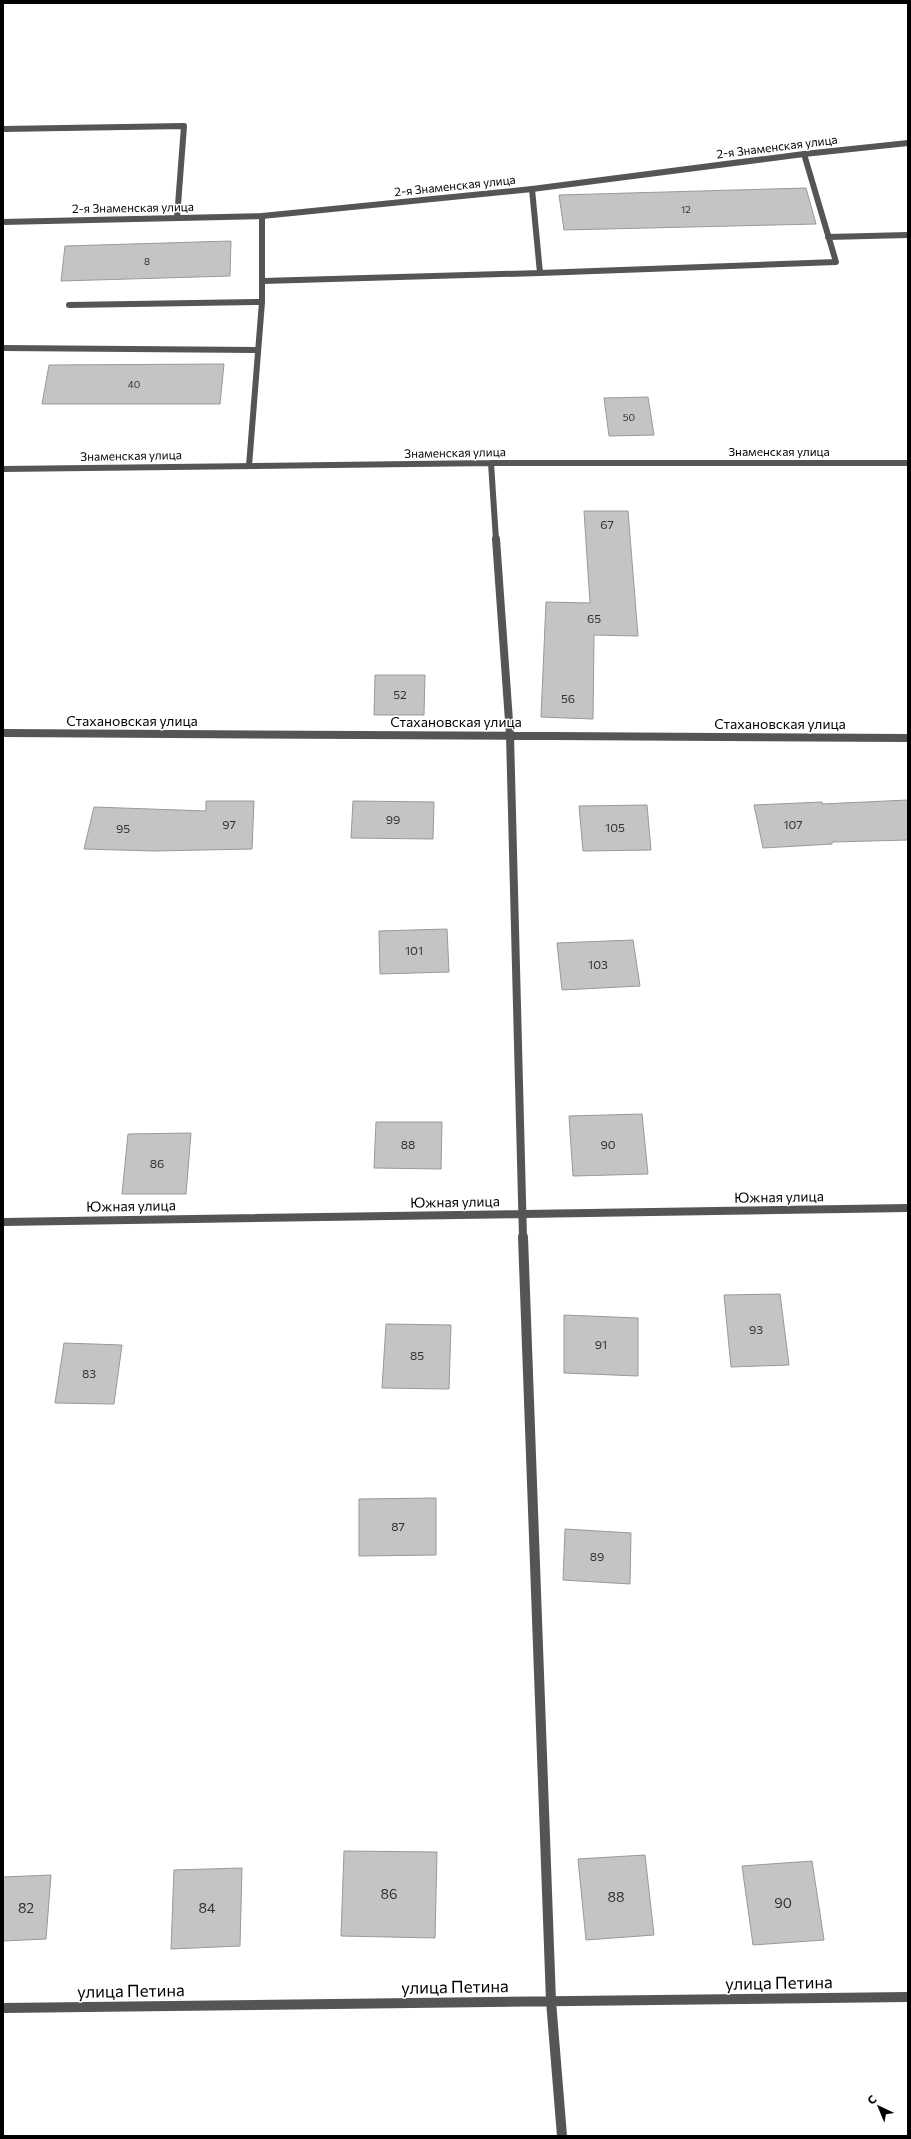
<svg xmlns="http://www.w3.org/2000/svg" width="911" height="2139" font-family="Commissioner,sans-serif">
  <style>
    .building { fill: #c4c4c4; stroke: #999 }
    .lines { fill: none; stroke-linecap: round; stroke-linejoin: round }
    .lane { stroke: #555; stroke-width: 6 }
    .street-far2 { stroke: #555; stroke-width: 6 }
    .street-far1 { stroke: #555; stroke-width: 8 }
    .street { stroke: #555; stroke-width: 10 }
    .labels { text-anchor: middle; stroke-width: 3; stroke-linejoin: round; paint-order: stroke }
    .far-number-label { font-size: 10px; fill: #313131 }
    .far-street-label { font-size: 12px; fill: #000; stroke: #fff }
    .number-label { font-size: 12px; fill: #313131 }
    .street-label { font-size: 14px; fill: #000; stroke: #fff }
    .near-number-label { font-size: 14px; fill: #313131 }
    .near-street-label { font-size: 17px; fill: #000; stroke: #fff }
  </style>
  <rect width="100%" height="100%" fill="#fff"/>
  <path class="building" d="M806,188L816,224L564,230L559,195Z
    M231,241L230,276L61,281L65,246Z
    M224,364L220,404H42L49,365Z
    M648,397L654,435L609,436L604,398Z
    M584,511H628L638,636L594,635L593,719L541,717L546,602L590,603Z
    M375,675H425L424,715H374Z
    M908,800V840L832,842V844L763,848L754,805L822,802V804Z
    M206,801H254L252,849L154,851L84,849L94,807L206,811Z
    M353,801L434,802L433,839L351,838Z
    M647,805L651,850L583,851L579,806Z
    M447,929L449,972L380,974L379,931Z
    M633,940L640,986L562,990L557,943Z
    M642,1114L648,1174L573,1176L569,1116Z
    M376,1122H442L441,1169L374,1168Z
    M191,1133L186,1194H122L128,1134Z
    M780,1294L789,1365L731,1367L724,1295Z
    M564,1315L638,1318V1376L564,1373Z
    M386,1324L451,1325L449,1389L382,1388Z
    M64,1343L122,1345L114,1404L55,1403Z
    M436,1498V1555L359,1556V1499Z
    M565,1529L631,1533L630,1584L563,1580Z
    M344,1851L437,1852L435,1938L341,1936Z
    M645,1855L654,1935L586,1940L578,1859Z
    M812,1861L824,1940L753,1945L742,1866Z
    M242,1868L240,1946L171,1949L174,1870Z
    M51,1875L46,1939L3,1941V1877Z"/>
  <g class="lines">
    <path class="lane" d="M3,129L184,126L177,218
      M828,237L908,235
      M540,273L836,262L804,154
      M263,281L540,273L532,189
      M69,305L262,302V216
      M3,348L258,350
      M249,466L262,302"/>
    <path class="street-far2" d="M3,222L262,216L532,189L804,154L908,143
      M491,463L496,540
      M3,469L491,463H908"/>
    <path class="street-far1" d="M496,539L510,735L523,1238
      M3,733L908,738
      M3,1222L908,1208"/>
    <path class="street" d="M523,1237L551,2001L562,2136
      M3,2008L908,1997"/>
  </g>
  <g class="labels">
    <g class="far-number-label">
      <text x="686" y="213">12</text>
      <text x="147" y="265">8</text>
      <text x="134" y="388">40</text>
      <text x="629" y="421">50</text>
    </g>
    <g class="far-street-label">
      <text transform="translate(777 147) rotate(-7)" y="4">2-я Знаменская улица</text>
      <text transform="translate(455 186) rotate(-6)" y="4">2-я Знаменская улица</text>
      <text transform="translate(133 208) rotate(-1)" y="4">2-я Знаменская улица</text>
      <text x="779" y="456">Знаменская улица</text>
      <text transform="translate(455 453) rotate(-1)" y="4">Знаменская улица</text>
      <text transform="translate(131 456) rotate(-1)" y="4">Знаменская улица</text>
    </g>
    <g class="number-label">
      <text x="607" y="529">67</text>
      <text x="594" y="623">65</text>
      <text x="400" y="699">52</text>
      <text x="568" y="703">56</text>
      <text x="393" y="824">99</text>
      <text x="229" y="829">97</text>
      <text x="793" y="829">107</text>
      <text x="615" y="832">105</text>
      <text x="123" y="833">95</text>
      <text x="414" y="955">101</text>
      <text x="598" y="969">103</text>
      <text x="408" y="1149">88</text>
      <text x="608" y="1149">90</text>
      <text x="157" y="1168">86</text>
      <text x="756" y="1334">93</text>
      <text x="601" y="1349">91</text>
      <text x="417" y="1360">85</text>
      <text x="89" y="1378">83</text>
      <text x="398" y="1531">87</text>
      <text x="597" y="1561">89</text>
    </g>
    <g class="street-label">
      <text x="132" y="726">Стахановская улица</text>
      <text x="456" y="727">Стахановская улица</text>
      <text x="780" y="729">Стахановская улица</text>
      <text transform="translate(779 1197) rotate(-1)" y="5">Южная улица</text>
      <text transform="translate(455 1202) rotate(-1)" y="5">Южная улица</text>
      <text transform="translate(131 1206) rotate(-1)" y="5">Южная улица</text>
    </g>
    <g class="near-number-label">
      <text x="389" y="1899">86</text>
      <text x="616" y="1902">88</text>
      <text x="783" y="1908">90</text>
      <text x="26" y="1913">82</text>
      <text x="207" y="1913">84</text>
    </g>
    <g class="near-street-label">
      <text transform="translate(779 1983) rotate(-1)" y="6">улица Петина</text>
      <text transform="translate(455 1987) rotate(-1)" y="6">улица Петина</text>
      <text transform="translate(131 1991) rotate(-1)" y="6">улица Петина</text>
    </g>
  </g>
  <rect width="911" height="2139" fill="none" stroke="#000000" stroke-width="8"/>
  <g transform="translate(879 2107) rotate(316)" stroke="#ffffff" stroke-width="3" paint-order="stroke">
  <path d="M0-3L7 15L0 10L-7 15Z" fill="#000000"/>
  <text y="-6" font-size="11" font-weight="bold" text-anchor="middle" fill="#000000">С</text>
  </g>
</svg>
